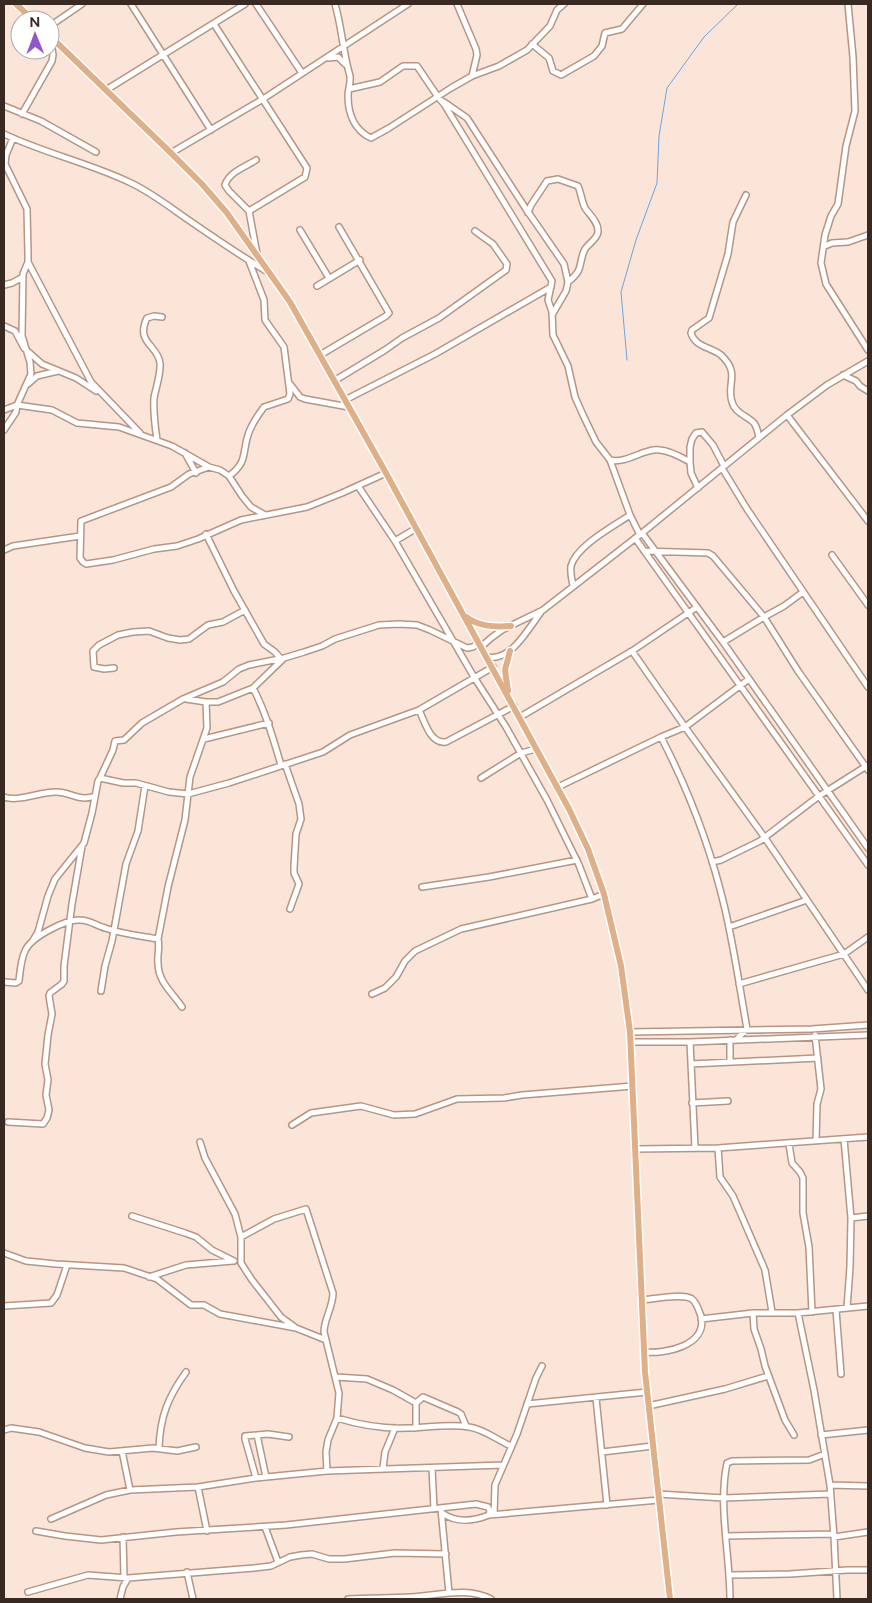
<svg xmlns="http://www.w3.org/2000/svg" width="872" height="1603" font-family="Figtree,sans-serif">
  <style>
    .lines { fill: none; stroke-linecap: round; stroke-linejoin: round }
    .stream { stroke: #69a6e2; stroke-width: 1 }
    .minor-casing { stroke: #b79583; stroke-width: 8 }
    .major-casing { stroke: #fff; stroke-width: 9 }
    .minor { stroke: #fff; stroke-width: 5 }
    .major { stroke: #dfb087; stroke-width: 6 }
  </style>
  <rect width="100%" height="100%" fill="#fbe5d9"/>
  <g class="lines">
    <path class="stream" d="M627,360L621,292L636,240L657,183L659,136L667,88L704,37L738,4"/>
    <g class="minor-casing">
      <path id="minor" d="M131,4L211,130
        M256,4L302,73
        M335,4C342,28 343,53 350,76C351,83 348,89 348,96C348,113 354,130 371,138L389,128L451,88L472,76L499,66L527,50L550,26L557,10L564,4
        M457,4L476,49L477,55L472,76
        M848,4L853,57L855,111L846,146L838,204L831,216L825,235L821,263L826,284L868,350
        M214,24L307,168L305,177L249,211
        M50,26L82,4
        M532,44L549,58L553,71L561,75L594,56L602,46L605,33L622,29L643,4
        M329,58L338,57L345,64
        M349,89L380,82L403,66H417L438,97L444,104L552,281L548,300L552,312L553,335L568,366L575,397L583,415L596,442L610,460L630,515C614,526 576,546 571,566C570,573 572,580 573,586
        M106,90L245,4
        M444,102L467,118L526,209L564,264L568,282L566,291L552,315
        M4,106L41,121L96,152
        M22,114L52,61L53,55L50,36
        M4,134C44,153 89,163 129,182C151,192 171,208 190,221C216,239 241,256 268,272
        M13,138L6,155L5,164L27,209L28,254V262L23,274L22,336L30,362L31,374L17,405L52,410L77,423L119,427L172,446L209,467L220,470L229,476L242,496L251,507L265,515
        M171,153L263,99L408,4
        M256,160C245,167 229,172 225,185L229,191L249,211L257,254
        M746,195L733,222L728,254L709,318L692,330L691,333C695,347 711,347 721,355C741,374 726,383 732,402C735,413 747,416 754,423C757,427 758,433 759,437
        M528,213L531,205L547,181L558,179L578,186C581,193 582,202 585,208C590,215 599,223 598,232C597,240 587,244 584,251C578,266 584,269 568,282
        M300,230L329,278
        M825,246L832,243L848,242L868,235
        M28,262L91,382L140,433
        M4,285L12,283L23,277
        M317,286L360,260
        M4,326L15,331L24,348L42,364L76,378L96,391
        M320,355L386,316L389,313L339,227
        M843,375L856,381L860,386L868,391
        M334,381L385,350L402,338L439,318L506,270L507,264L493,244L475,231
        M28,384L37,376L58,371
        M290,384L300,397L305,399L349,407
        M345,400L435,354L551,287
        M4,410L17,405
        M787,415L868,521
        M4,430L16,412L17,405
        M157,440C155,426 153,412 154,398C156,387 161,374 160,363C158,345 135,343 147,318L154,316L162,317
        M185,453L196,473
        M610,460C628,464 643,448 660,450C671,451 681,457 690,462L691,473L698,488
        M690,462V447L692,439L696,433L702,432L713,445L724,466
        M209,467L189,474L171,487L81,521L80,558L83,562L86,564L113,560L154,549L177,546L198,539L241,520L307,507L342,493L386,473
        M722,468L747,509L868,687
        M229,476C248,462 242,453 248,435C251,425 258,415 264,407L288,399L290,394L284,347L265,320L264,300L249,261
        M358,486L395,541L474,677L506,727L547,800L579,865L592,899
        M630,515L640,535
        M642,533L723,642L868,848
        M206,534L234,591L264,644L275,652L281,659
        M635,538L868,865
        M395,541L415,529
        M4,550L13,546L80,536
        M644,551L708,553L713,556L764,617L784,606L803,592
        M832,555L868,605
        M723,642L764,617L798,671L868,770
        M481,647L491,638L502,630L543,610L642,533L787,415L827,385L868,361
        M632,651L685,727L765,838L868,990
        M487,657C511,662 528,629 541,612
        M114,668L104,669L94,667L93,651L99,645L118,635L133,632L149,631L168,638L180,640L189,639L208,625L223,622L245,610
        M253,688C266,713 273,738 281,765
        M186,699L206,702H218L253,688L283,659
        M419,710C425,722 430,744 446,742L514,706
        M520,717L632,651L697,607
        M661,737C689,791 711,849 725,909C734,948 740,989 747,1029L736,1040
        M204,739L269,723
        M285,764L299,804L301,819L296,834L294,867V873L299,884L290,909
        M100,778L113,750L115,741L124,740L142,723L183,699L223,682L239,669L249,665L284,658L304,652L322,646L335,639L379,625L399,624L417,625L430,630L467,648L473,647L479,642
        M481,778L521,753L536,749
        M558,787L661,737L685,727L749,679
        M4,797C19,802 39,792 56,792C71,792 79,802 95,796
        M712,862L721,860L760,841L819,796L868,765
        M422,887L489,877L577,860
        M729,927L807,900
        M32,942L38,932L48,896L55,879L84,843L92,813L98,781L100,778L123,783H136L169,792L188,794L229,783L323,752L350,735L419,710L493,667
        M4,982L16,983L19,981C20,971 21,959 25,951C31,937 66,919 80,920C90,920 97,926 105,928C122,934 141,936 158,939
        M739,984L844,954L868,937
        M101,991L105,966L112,941L126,864L138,831L145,786
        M372,994L385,988L396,977L405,961L415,951L461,929L592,899L604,894
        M182,1007C172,992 158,982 158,963C157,955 160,948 158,939L168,887L185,820L190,777L207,728L206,702
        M630,1032L812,1029L868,1025
        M815,1035L821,1089L817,1104L816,1141
        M730,1040V1061
        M631,1042H690L868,1035
        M690,1042L695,1148
        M691,1064L818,1058
        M692,1103L728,1101
        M8,1122L43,1124L47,1118L49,1110L46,1095L48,1080L45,1064L48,1035L52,1014L49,996L50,993L62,984L64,981V966L72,904L82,846
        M292,1125L311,1113L361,1106L394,1115L415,1114L457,1099L504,1098L522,1095L633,1086
        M844,1139L851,1218L850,1267L847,1308
        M200,1142L205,1158L235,1214L241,1237V1263L252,1280L281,1317L296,1328L326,1340
        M789,1144L792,1163L800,1172L803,1178V1213L809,1247L812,1312
        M718,1148L720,1177L733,1196L765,1270L772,1312
        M636,1149L718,1148L868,1137
        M132,1216L185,1233L196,1237L212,1250L234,1261
        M851,1218L868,1216
        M241,1237L274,1219L306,1209L333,1293C333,1307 324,1319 324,1332L339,1393L337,1418L328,1440L326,1452L327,1471
        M4,1253L26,1261L56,1264L124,1268L157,1279L191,1305H204L220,1314L296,1328
        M149,1277L186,1265L233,1261
        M642,1300C654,1299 682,1293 692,1299C697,1303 699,1311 701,1316C708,1346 665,1354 644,1352
        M4,1306L51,1303L57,1295L67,1265
        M836,1310L841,1374
        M753,1313L754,1329L761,1349L765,1366L785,1420L794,1435
        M798,1313L814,1390L830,1485L834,1537L837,1599
        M701,1319L753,1313H798L868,1306
        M336,1377L367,1379L393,1390L416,1403
        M596,1398L607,1505
        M527,1404L647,1392
        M648,1406L725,1389L768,1376
        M337,1418C360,1425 383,1429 407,1428C427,1428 449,1423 469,1427C484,1429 497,1440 511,1446
        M416,1428V1403L423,1397L458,1412L461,1414L466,1426
        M4,1430L11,1428L39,1432L85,1448L109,1452L153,1448L177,1451L196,1447
        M257,1435L266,1477
        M821,1435L868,1430
        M159,1448C160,1417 168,1397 186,1372
        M122,1451L130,1490
        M602,1452L653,1446
        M383,1468L385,1452L395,1428
        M432,1468L434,1509
        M256,1478L245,1439V1436L268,1434L289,1437
        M830,1485L868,1486
        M198,1487L207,1531
        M658,1494L724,1498L830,1494
        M441,1509L449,1593
        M442,1513C456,1523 474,1521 489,1515
        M494,1514L495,1485L517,1434L536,1378L542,1366
        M51,1519L106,1495L130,1490L198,1487L256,1478L327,1471L503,1465
        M265,1527L278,1562
        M36,1531L65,1536L101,1540L176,1532L286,1525L476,1504L488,1507L490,1511L489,1515L659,1500
        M727,1536L834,1534
        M123,1537L124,1577
        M834,1537L868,1532
        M187,1572L193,1599
        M730,1575L790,1574L847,1570H868
        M28,1592L88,1575L128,1578L254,1568L271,1566L290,1557L301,1555L312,1554L329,1559H344L395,1553L446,1554
        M120,1599L123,1587L128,1578
        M348,1599C369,1598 390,1598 411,1597C437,1596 467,1586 491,1599
        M730,1599C730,1556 718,1505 727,1463L732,1461L809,1460L825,1454"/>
    </g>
    <g class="major-casing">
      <path id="major" d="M16,4L33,20
        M50,36L171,153L202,184L227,213L290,302L386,473L569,809L588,849L604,894L621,966L630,1032L645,1372L670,1599
        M466,617C480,627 495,627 511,626
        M508,691L505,670L510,651"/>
    </g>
    <use href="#minor" class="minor"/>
    <use href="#major" class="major"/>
  </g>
  <rect width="872" height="1603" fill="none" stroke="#382a23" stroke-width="10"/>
  <g transform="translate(35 35) rotate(359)"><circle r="24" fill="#ffffff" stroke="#afaaa7"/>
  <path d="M0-4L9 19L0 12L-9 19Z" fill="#8f56cd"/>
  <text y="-8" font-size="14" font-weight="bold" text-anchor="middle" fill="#382a23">N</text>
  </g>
</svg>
